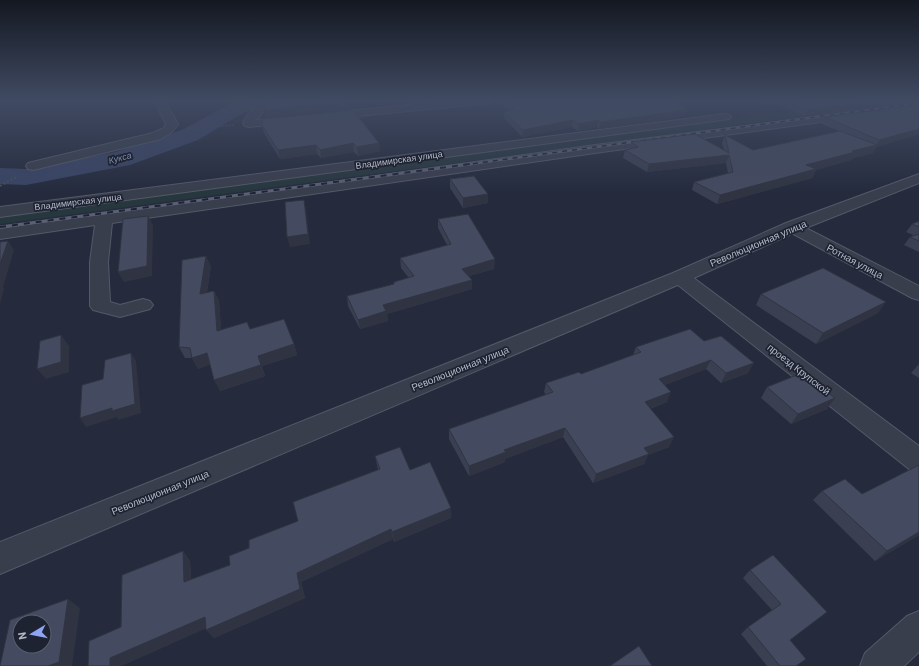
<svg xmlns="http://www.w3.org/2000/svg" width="919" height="666" font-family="Barlow,sans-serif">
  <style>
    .green { fill: #27373e }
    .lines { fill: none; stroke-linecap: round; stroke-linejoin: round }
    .river { fill: #394464; fill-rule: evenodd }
    .minor-casing { stroke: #545968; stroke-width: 2 }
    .tertiary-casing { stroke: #545968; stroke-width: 2 }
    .path-far1 { stroke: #425358; stroke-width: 1.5; stroke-dasharray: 1.5 1.5; stroke-linecap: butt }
    .path { stroke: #425358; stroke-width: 2; stroke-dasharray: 2 2; stroke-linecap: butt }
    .minor { fill: #393e4d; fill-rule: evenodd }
    .tertiary { fill: #393e4d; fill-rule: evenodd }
    .rail-far1-casing { stroke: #5b6174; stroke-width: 2.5 }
    .rail-casing { stroke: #5b6174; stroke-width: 3 }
    .rail-far1 { stroke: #1e2332; stroke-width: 1.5; stroke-dasharray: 5; stroke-linecap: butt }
    .rail { stroke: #1e2332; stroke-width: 2; stroke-dasharray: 6; stroke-linecap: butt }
    .wall { fill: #3a4052 }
    .shaded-wall { fill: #303442 }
    .building { fill: #444a5f; stroke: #303442; fill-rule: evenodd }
    .labels { text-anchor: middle; stroke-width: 3.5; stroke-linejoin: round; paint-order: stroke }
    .far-water-label { font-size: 9px; font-style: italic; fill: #7d8aaf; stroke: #1e2332 }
    .far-street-label { font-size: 9px; fill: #b5b9c8; stroke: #1e2332 }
    .street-label { font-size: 10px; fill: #b5b9c8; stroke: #1e2332 }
  </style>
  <rect width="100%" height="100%" fill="#252b3d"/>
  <path class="green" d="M887,100L919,101L0,224V214L623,132Z"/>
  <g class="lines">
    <path class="river" d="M237,100H263L260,104L231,120L198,140L130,165L26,185L0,184V168L26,169L116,152L182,130Z"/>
    <g class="minor-casing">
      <path id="minor" d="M154,100H164L178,124L172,132L161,139L33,170L28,169L26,166L28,163L153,133L164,128L166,124Z
        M269,100H283L264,111L256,120L290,117L294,118L296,120L294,122L249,127L245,126L243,124C247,111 257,105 269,100Z
        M459,100H495L490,103L327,119L321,116L327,113Z
        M853,112L857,113L858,115L857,117L595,153L112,223L108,262L110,302L120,305L143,299L150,301L153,305L150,309L120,317L93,310L90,306V262L95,225L0,239V229L595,145Z
        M725,114L729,115L731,117L729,119L0,217V207Z
        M792,222L798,224L919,286V300L912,298L786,230L784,227L786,224Z
        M680,271L687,273L919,446V473L909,469L673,281L671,277L673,273Z
        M919,611V652L904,666H860L865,653L907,616Z"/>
    </g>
    <g class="tertiary-casing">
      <path id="tertiary" d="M919,174V183L798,231L687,281L0,574V542L673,273L786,223Z"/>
    </g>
    <path class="path-far1" d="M187,129L234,125"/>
    <path class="path" d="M0,186L18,176"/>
    <use href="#minor" class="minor"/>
    <use href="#tertiary" class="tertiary"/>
    <g class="rail-far1-casing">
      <path id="rail-far1" d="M463,165L919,103"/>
    </g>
    <g class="rail-casing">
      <path id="rail" d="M0,227L470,164"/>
    </g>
    <use href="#rail-far1" class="rail-far1"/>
    <use href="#rail" class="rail"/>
  </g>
  <path class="wall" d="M497,100H673L686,115L658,120L657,121L599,129L597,127L578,131L572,127L522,137L504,118V112L509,111Z
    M751,100H919L805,116L776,104L765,105Z
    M919,105V134L876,147L873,153L853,158L851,160L816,170L812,178L717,204L692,190L694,182L728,173L726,163L647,172L623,158L625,150L630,149L631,142L724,150L722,143L725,135L753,150L839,131L822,124L825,117Z
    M262,125L379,143L380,151L358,156L354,152L321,158L317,154L280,159L264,133Z
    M450,179L488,194V203L463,208L450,188Z
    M438,219L494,269L469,276L472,280V289L387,314L388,321L360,329L348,306L347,296L394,284V282L409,278L401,268L400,258L447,245L438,228Z
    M919,221V252L904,245L910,237L913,235L906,232L912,224Z
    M211,266L207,292L214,291L219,301L221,330L247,322L250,329L294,344L297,355L262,366L265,376L220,391L210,364L198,369L192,358H185L179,347Z
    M761,294L878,313L816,344L756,305Z
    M704,341L748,373L721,383L706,369L665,385L667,402L650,409L669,447L648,455L644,464L593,483L563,437L505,459V462L469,476L449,439V429L546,395L544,392L546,383L581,374L633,355L636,347Z
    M919,364V378L911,373Z
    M767,387L835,398L827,409L791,424L761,398Z
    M375,456L410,470L451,518L394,542L393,539L301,582L305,598L214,638L206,628L121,666H88L183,551L190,561L191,579L230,565L249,548L298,521L378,470Z
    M919,465V535L875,561L813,500L822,491L862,494Z
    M773,555L790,641L796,666H767L741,634L748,627L772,610L743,578L750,570Z"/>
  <path class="shaded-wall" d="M400,100H412L400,102Z
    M767,100H778L776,104L765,105Z
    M888,100H919V102L805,116L808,110Z
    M347,102L348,109L266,118L264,110Z
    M688,109L686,115L658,120L657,121L599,129L600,122Z
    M573,120L572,127L522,137L523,130Z
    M598,120L597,127L578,131L579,124Z
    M919,129V134L876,147L873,153L853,158L851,160L816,170L812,178L717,204L720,195L806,165L852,151L877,145L879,140Z
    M353,143L354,152L321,158L320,150Z
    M379,143L380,151L358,156L357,147Z
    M316,145L317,154L280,159L278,150Z
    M729,155L726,163L647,172L649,164Z
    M488,194V203L463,208V198Z
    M304,200L306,209L310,244L290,247L287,237Z
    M148,216L153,225L152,276L124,282L118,272Z
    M8,241L14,250L3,287L4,288L0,304V264Z
    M206,256L211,266L205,304L200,294Z
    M495,259L494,269L462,278V269Z
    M472,280V289L387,314L388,321L360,329L358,320L383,305Z
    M214,291L219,301L222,341L217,331Z
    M886,302L878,313L816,344L823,333Z
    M61,335L69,346V372L46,379L37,369Z
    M294,344L297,355L262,366L265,376L220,391L214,380L258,356Z
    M131,353L136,361L141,413L118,420L117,417L86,427L80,418Z
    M207,353L212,364L198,369L192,358Z
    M711,360L706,369L655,389L659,379Z
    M754,363L748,373L721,383L726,373Z
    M671,392L667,402L641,412L645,402Z
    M835,398L827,409L791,424L798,414Z
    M565,428L563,437L505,459V462L469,476V466L504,450Z
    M674,437L669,447L648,455L644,464L593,483L596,474L644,448Z
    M451,508V518L394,542L392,532Z
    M391,529L393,539L301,582L305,598L214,638L206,630L297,573Z
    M919,532V535L875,561L887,551Z
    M183,551L190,561L192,591L184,582Z
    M68,599L80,608L72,666H48Z
    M205,617L213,625L121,666H110V658Z"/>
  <path class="building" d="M272,100H345L347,102L264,110L265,104Z
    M504,100H673L688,109L658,114H659L600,122L598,120L579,124L573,120L523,130L504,112L514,109Z
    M785,100H888L808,110Z
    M919,105V129L879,140L825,117Z
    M353,110L379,143L357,147L353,143L320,150L316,145L278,150L262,125V119Z
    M840,131L877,145L852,151L855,152L806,165L816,169L720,195L694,182L733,172L729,155L649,164L625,150L638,147L631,142L695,134L729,153L725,135L753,150Z
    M474,176L488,194L463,198L450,179Z
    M304,200L308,234L287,237L285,202Z
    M468,214L495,259L462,269L472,280L383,305L386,311L358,320L347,296L394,284V282L414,276L400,258L451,244L438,219Z
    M148,216L147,266L118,272L123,219Z
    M919,221V227L912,224Z
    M919,234V241L910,237Z
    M8,241L0,264V242Z
    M206,256L200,294L214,291L217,331L247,322L250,329L284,319L294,344L258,356L261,365L214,380L207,353L192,358L190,348L179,347L182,260Z
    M823,268L886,302L823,333L761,294Z
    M690,329L704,341L721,336L754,363L726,373L711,360L659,379L671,392L645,402L674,437L644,448L649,454L596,474L565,428L504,450L506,452L469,466L449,429L553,392L546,383L579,372L581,374L641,352L636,347Z
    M61,335V362L37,369L40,341Z
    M131,353L135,404L112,411V408L80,418L82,385L103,379L105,360Z
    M802,373L835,398L798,414L767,387Z
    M400,447L410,470L430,462L451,508L392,532L391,529L297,573L300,589L206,630L205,617L110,658V666H88L89,641L121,627L122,575L183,551L184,582L230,565L229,556L249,548V540L298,521L293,502L380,469L375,456Z
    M919,465V532L887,551L822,491L845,479L862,494Z
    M773,555L827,612L790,640L806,659L796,666H780L748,627L781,604L750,570Z
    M68,599L59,662L48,666H0L10,620ZM20,622H44V646H20Z
    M639,646L652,666H610Z"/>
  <linearGradient id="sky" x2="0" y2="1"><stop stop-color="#141822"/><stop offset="0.52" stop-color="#404a62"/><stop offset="1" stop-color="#404a62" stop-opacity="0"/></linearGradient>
  <rect width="919" height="193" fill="url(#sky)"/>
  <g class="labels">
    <g class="far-water-label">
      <text transform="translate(120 158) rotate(-15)" y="3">Кукса</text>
    </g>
    <g class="far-street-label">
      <text transform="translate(399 160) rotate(-8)" y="3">Владимирская улица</text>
      <text transform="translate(78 202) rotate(-7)" y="3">Владимирская улица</text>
    </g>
    <g class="street-label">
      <text transform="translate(758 243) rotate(-23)" y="4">Революционная улица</text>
      <text transform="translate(855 261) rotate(28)" y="4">Ротная улица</text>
      <text transform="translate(460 368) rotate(-22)" y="4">Революционная улица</text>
      <text transform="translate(799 369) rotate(38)" y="4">проезд Крупской</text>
      <text transform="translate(160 492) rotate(-22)" y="4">Революционная улица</text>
    </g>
  </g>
  <g transform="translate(32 634) rotate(260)"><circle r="19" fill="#1e2332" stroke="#5a5f6e"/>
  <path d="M0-3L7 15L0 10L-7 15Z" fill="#8ea4f4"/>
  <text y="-6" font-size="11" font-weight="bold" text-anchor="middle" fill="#b5b9c8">N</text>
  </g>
</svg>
